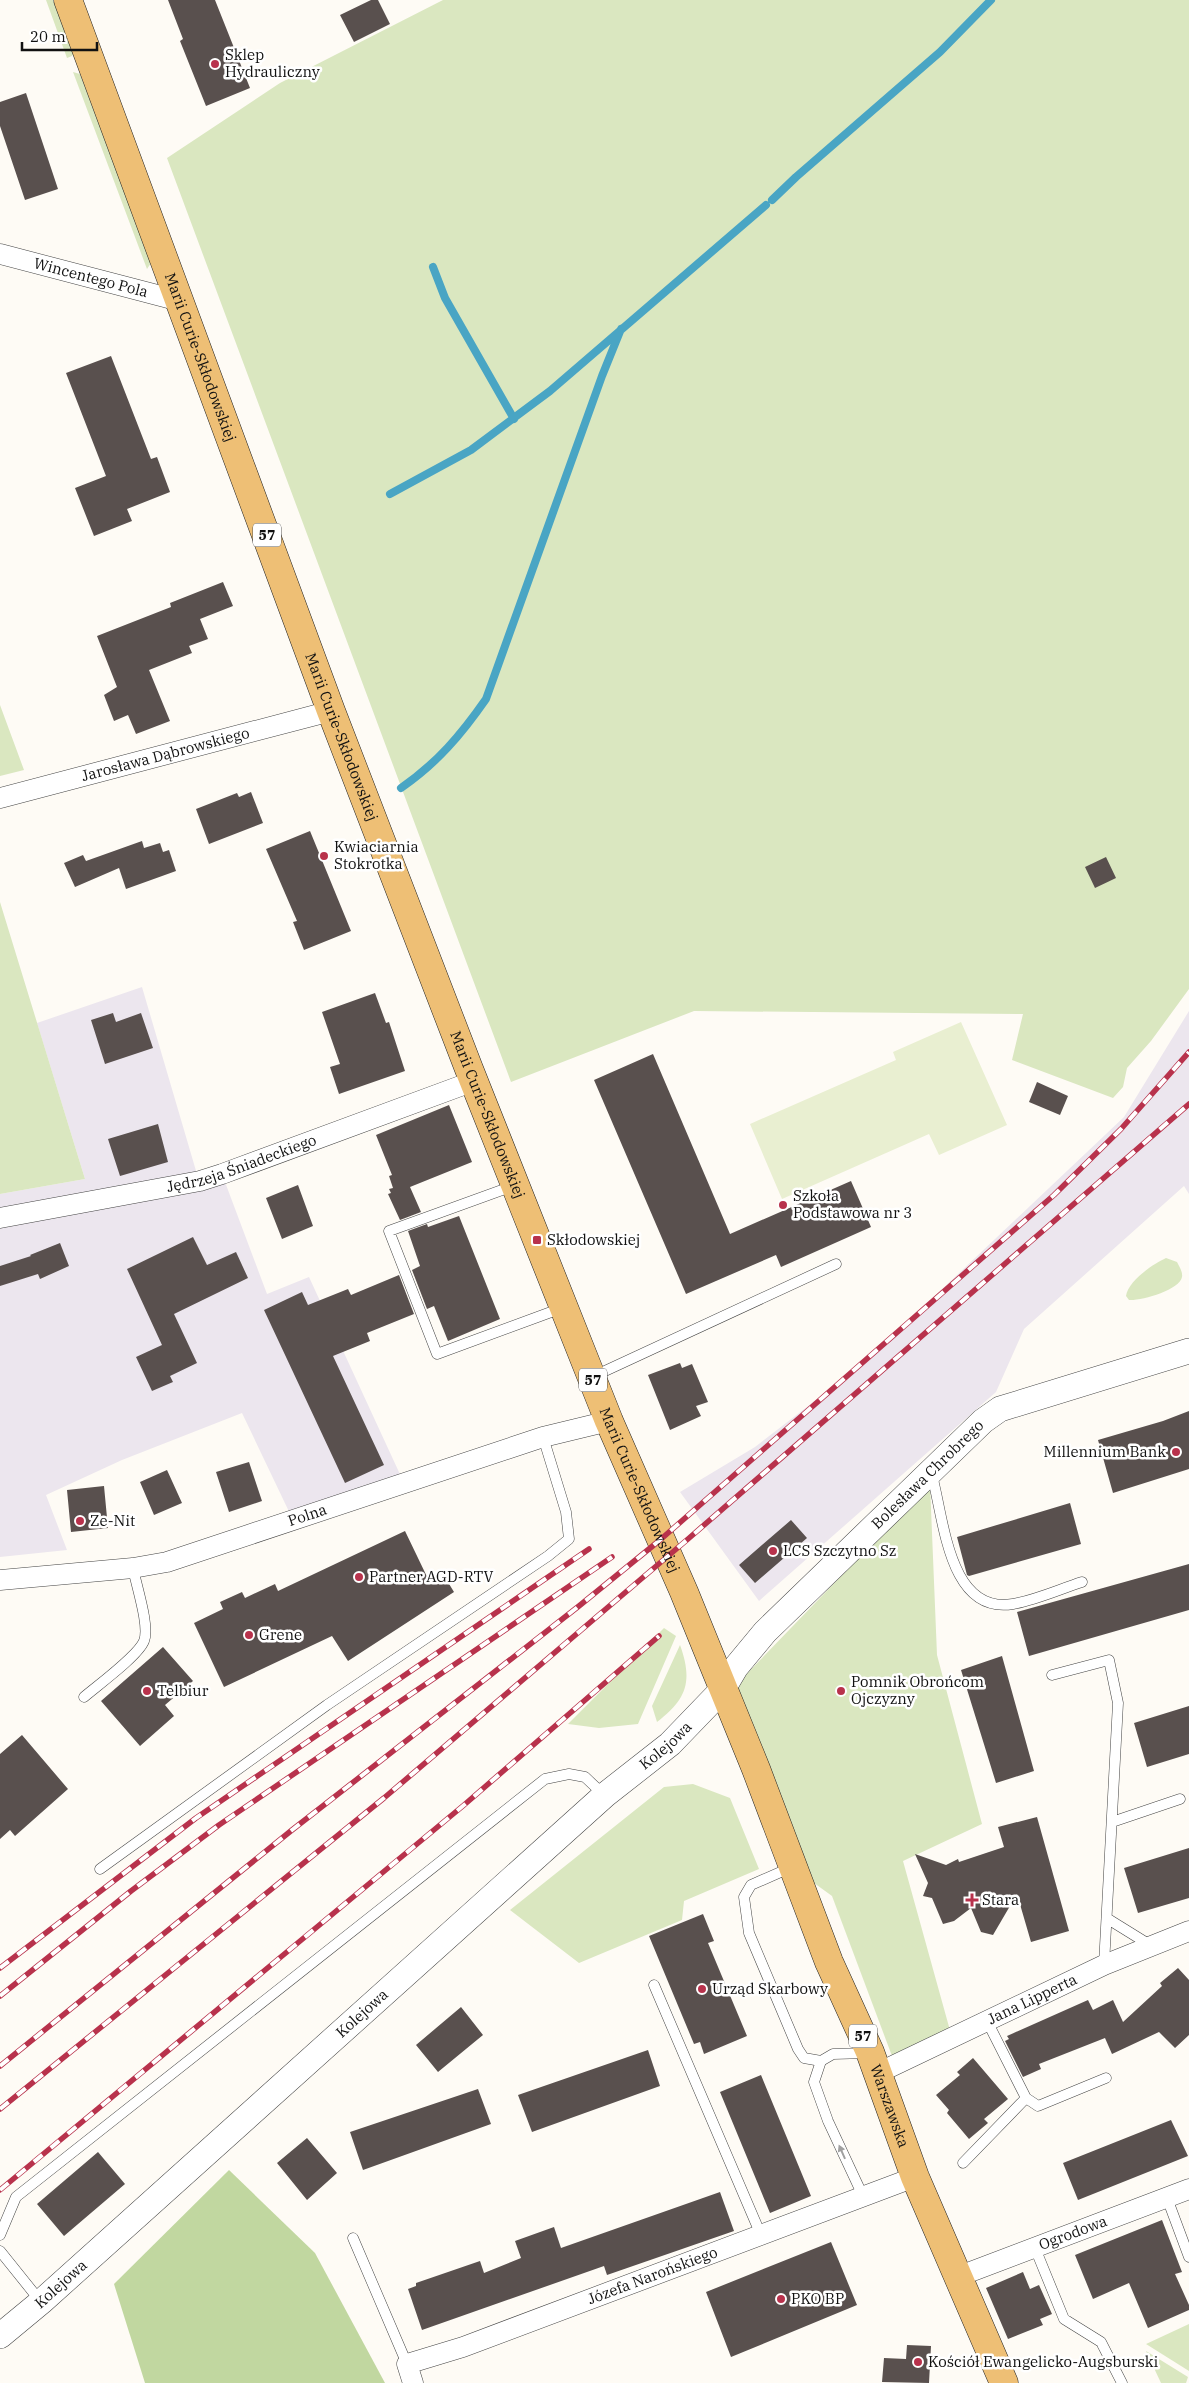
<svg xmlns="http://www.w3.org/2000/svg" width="1189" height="2383" font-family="'IBM Plex Serif',serif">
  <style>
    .industrial { fill: #ece6ee }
    .green { fill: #dae7c0 }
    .forest { fill: #c1d7a0 }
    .pitch { fill: #e9efd1 }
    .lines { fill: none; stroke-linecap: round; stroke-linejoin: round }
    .stream { stroke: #49a5c4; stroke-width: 8 }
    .building { fill: #59504e }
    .service-casing { stroke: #444; stroke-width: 11 }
    .minor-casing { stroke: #444; stroke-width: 21 }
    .tertiary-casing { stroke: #444; stroke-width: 26 }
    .primary-casing { stroke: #222; stroke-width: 29 }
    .service { stroke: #fff; stroke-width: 10 }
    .minor { stroke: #fff; stroke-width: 20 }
    .tertiary { stroke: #fff; stroke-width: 25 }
    .primary { stroke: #eebf75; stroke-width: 28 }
    .rail-casing { stroke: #b8324c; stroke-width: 5.5 }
    .rail { stroke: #fff; stroke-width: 4; stroke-dasharray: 11; stroke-linecap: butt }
    .oneway { fill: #a0a0a0 }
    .poi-dot { fill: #b8324c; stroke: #fff; stroke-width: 2 }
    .labels { text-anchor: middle; stroke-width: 5; stroke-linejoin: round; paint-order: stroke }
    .shield { fill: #fff; stroke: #585858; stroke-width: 1 }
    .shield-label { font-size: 14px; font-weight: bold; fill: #111 }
    .poi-label { font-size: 15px; fill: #111; stroke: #fff; text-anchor: start }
    .street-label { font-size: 15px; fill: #111; stroke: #fff }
  </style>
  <rect width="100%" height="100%" fill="#fefbf5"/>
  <path class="industrial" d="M142,987L199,1181L222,1174L267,1294L309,1277L404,1483L293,1520L242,1413L122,1460L46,1495L67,1550L0,1557V1194L85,1179L37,1023Z
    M1189,1011V1194L1184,1186L1024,1329L996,1392L759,1601L680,1492L755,1447L864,1363L1124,1117Z"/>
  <path class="green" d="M46,0H53L73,54L72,56L67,58Z
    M443,0H1189V989L1151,1041L1127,1068L1123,1087L1113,1098L1012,1060L1023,1014L694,1011L511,1082L167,158L280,83Z
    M73,72L80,74L151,263L147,269Z
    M0,705L24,770L0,776Z
    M0,902L85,1179L0,1194Z
    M1166,1258L1177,1262C1179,1266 1183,1272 1182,1277C1180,1290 1141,1301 1129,1300L1126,1296C1128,1281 1153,1264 1166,1258Z
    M930,1484L937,1655L982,1824L903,1861L951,2034L892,2056L832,1896L792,1867L737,1684Z
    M664,1628L676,1636L638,1724L599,1728L568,1724Z
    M680,1645C693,1681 687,1699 657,1722L652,1706Z
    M693,1784L730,1798L759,1869L684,1901L682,1920L579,1963L510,1910L664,1787Z
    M1189,2324V2371L1146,2344Z
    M1146,2351L1188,2377L1186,2383H1161Z"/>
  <path class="forest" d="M229,2170L315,2253L385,2383H145L114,2284Z"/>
  <path class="pitch" d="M961,1022L1007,1125L939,1155L929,1134L782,1199L750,1124L896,1060L893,1052Z"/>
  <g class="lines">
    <path class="stream" d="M772,200L796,177L940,52L991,0
      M433,267L445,298L514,419
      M390,494L471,450L550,391L766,205
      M401,788C437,763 461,735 486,699L602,376L621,329"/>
  </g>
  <path class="building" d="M168,0H215L250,88L206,106L180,41L183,39Z
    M371,0H378L390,24L354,42L340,15Z
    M26,93L58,189L25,200L0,126V102Z
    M111,356L151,459L157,457L170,492L127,509L132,521L94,536L75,488L106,476L66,373Z
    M223,582L233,606L200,619L208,639L189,646L192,653L149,670L170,721L136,734L128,715L114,721L104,695L117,687L97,636L171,607L170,603Z
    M251,792L263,823L209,844L196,809L237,793L239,797Z
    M310,831L351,931L304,950L293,922L297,921L266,849Z
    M142,841L144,848L160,843L163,852L169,850L176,871L126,889L119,868L75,887L64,863L83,855L86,861Z
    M1106,857L1116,878L1095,888L1085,867Z
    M375,993L386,1023L389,1022L405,1071L339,1094L330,1067L340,1064L322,1012Z
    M113,1013L116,1022L141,1013L153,1048L105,1064L91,1020Z
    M653,1054L730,1234L851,1181L871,1227L781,1267L776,1255L686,1294L594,1080Z
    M1037,1082L1068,1096L1060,1115L1029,1102Z
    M449,1105L472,1162L410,1187L421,1212L400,1220L388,1194L391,1193L389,1189L393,1188L389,1176L392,1175L376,1135Z
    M158,1124L168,1162L120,1176L108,1139Z
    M298,1185L313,1226L282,1239L266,1198Z
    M459,1216L500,1319L448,1341L434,1306L427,1309L412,1270L420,1266L408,1231L427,1224L428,1227Z
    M193,1237L207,1265L236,1252L248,1278L174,1314L197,1363L170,1376L173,1382L152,1391L136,1357L162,1345L127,1269Z
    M60,1243L69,1266L40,1279L38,1274L0,1286V1266L31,1256L30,1255Z
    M399,1275L414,1314L367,1333L370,1341L333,1356L384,1465L345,1483L264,1310L302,1292L308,1305L348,1289L351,1295Z
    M680,1363L682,1368L692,1364L708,1402L696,1406L701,1416L670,1430L648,1375Z
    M1189,1411V1469L1113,1493L1098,1440L1163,1421Z
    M249,1462L262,1501L229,1512L216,1472Z
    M167,1470L182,1503L154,1515L140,1482Z
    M104,1486L108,1528L71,1532L67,1490Z
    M1070,1503L1081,1544L969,1576L967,1575L957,1537Z
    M791,1520L807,1538L755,1583L739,1565Z
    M405,1531L430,1583L443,1574L454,1592L348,1661L332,1636L224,1687L194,1623L223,1609L220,1602L242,1592L245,1598L275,1584L278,1591Z
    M1189,1564V1610L1029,1656L1017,1612Z
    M163,1647L193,1681L165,1705L174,1716L140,1746L101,1701Z
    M1002,1656L1034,1771L996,1783L961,1670Z
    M1189,1706V1754L1147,1767L1134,1723Z
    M22,1735L68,1789L15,1836L10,1830L0,1839V1754Z
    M1037,1817L1069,1931L1031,1942L1017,1894L993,1935L981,1932L971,1908L954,1921L943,1924L932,1898L923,1896L928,1883L915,1854L946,1865L958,1859L959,1862L1004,1847L998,1827Z
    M1189,1848V1898L1138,1913L1124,1868Z
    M703,1914L714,1941L708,1943L747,2036L704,2054L700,2042L694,2044L649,1936Z
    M1178,1968L1189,1980V2035L1175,2048L1159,2032L1112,2054L1105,2038L1039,2064L1041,2069L1023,2077L1005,2041L1009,2039L1007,2036L1088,2000L1093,2010L1113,2000L1123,2022L1162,1986L1160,1983Z
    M461,2007L483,2035L438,2072L416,2045Z
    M648,2050L660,2086L532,2132L518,2095Z
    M973,2058L1008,2099L984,2119L988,2123L969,2139L947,2113L949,2110L936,2095L960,2075L957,2072Z
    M761,2075L811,2196L770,2213L720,2092Z
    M478,2089L491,2124L363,2170L350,2132Z
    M1171,2120L1188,2156L1078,2200L1063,2163Z
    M307,2138L337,2173L307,2200L277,2163Z
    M98,2152L125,2184L64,2236L37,2204Z
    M720,2192L734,2231L607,2275L604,2266L422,2330L408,2289L416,2286V2283L480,2261L484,2273L521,2258L515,2241L554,2227L561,2248Z
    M1162,2220L1182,2272L1175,2274L1189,2305V2310L1148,2328L1129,2283L1093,2299L1075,2255Z
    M831,2242L857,2305L731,2357L706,2292Z
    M1023,2272L1030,2289L1039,2285L1052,2314L1040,2319L1043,2325L1008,2339L986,2288Z
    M907,2345L931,2346L929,2383L882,2382L884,2358L906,2359Z"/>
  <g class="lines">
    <g class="service-casing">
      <path id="service" d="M513,1186L389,1231L437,1354L562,1308
        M592,1377L836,1264
        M931,1472C944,1515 947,1615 1013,1604C1036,1600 1060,1589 1082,1582
        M1052,1675L1109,1660L1118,1703L1104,1965
        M84,1697C98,1685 138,1656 144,1641C150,1626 136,1585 133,1568
        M1112,1822L1180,1799
        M792,1867L751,1885L744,1897L749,1933L798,2049L804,2058L821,2061L833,2054L867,2053
        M100,1869L327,1705L548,1556L569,1539L566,1512L543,1437
        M1108,1919L1150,1945
        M654,1985L761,2235
        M987,2021L1026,2098L1038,2106L1106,2078
        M821,2061L814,2082L828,2121L863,2196
        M963,2163L1026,2098
        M1167,2198L1189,2257
        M0,2235L16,2197L545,1779L569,1774L585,1777L604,1795
        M353,2238L407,2364
        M1035,2248L1064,2319L1101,2342L1122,2383
        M0,2251L41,2302"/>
    </g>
    <g class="minor-casing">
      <g id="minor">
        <path id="s1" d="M0,254L180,301"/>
        <path id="s2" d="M0,798L331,711"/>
        <path id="s3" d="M0,1218L200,1181L222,1174L474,1081"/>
        <path id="s4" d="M0,1580L133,1568L167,1562L543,1437L609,1421"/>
        <path id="s5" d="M878,2073L1104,1965L1189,1931"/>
        <path id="s6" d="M957,2277L1189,2189"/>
        <path id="s7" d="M413,2383L407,2364L463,2347L915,2177"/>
      </g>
    </g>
    <g class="tertiary-casing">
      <g id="tertiary">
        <path id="s8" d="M0,2336L41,2302L605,1795L670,1744L723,1689L736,1667L765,1632L983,1421L1000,1409L1189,1351"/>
      </g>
    </g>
    <g class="primary-casing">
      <g id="primary">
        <path id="s9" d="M68,0L331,711L469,1069L609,1421L684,1592L756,1769L829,1962L870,2052L915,2177L1004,2383"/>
      </g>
    </g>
    <use href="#service" class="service"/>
    <use href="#minor" class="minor"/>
    <use href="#tertiary" class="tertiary"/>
    <use href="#primary" class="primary"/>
    <g class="rail-casing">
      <path id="rail" d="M0,1968L196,1818L589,1549
        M0,1996L131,1891L219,1825L612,1557
        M0,2066L292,1830L579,1606L660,1540L1054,1195L1121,1129L1189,1052
        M0,2109L384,1798L688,1539L1189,1104
        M0,2190L464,1805L659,1636"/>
    </g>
    <use href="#rail" class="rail"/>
  </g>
  <defs><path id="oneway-solid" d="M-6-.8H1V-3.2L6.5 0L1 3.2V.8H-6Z" transform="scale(1.25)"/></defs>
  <use class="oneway" href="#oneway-solid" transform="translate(842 2152) rotate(-114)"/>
  <g class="poi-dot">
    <circle cx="215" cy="64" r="5"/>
    <circle cx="324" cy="856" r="5"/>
    <circle cx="783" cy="1205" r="5"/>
    <rect x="532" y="1235" width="10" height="10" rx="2.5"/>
    <circle cx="1176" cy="1452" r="5"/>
    <circle cx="80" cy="1521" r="5"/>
    <circle cx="773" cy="1551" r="5"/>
    <circle cx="359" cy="1577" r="5"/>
    <circle cx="249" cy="1635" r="5"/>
    <circle cx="147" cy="1691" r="5"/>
    <circle cx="841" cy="1691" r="5"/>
    <path d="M969.5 1892.5h5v5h5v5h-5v5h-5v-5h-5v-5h5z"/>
    <circle cx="702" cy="1989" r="5"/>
    <circle cx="781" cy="2299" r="5"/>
    <circle cx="918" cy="2362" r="5"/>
  </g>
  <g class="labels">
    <g class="shield">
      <rect x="253" y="523.5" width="28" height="23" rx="4"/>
      <rect x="579" y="1368.5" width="28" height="23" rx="4"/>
      <rect x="849" y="2024.5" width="28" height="23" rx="4"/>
    </g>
    <g class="shield-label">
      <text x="267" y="540">57</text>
      <text x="593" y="1385">57</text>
      <text x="863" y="2041">57</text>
    </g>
    <g class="poi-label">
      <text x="225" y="60">Sklep<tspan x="225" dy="17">Hydrauliczny</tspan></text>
      <text x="334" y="852">Kwiaciarnia<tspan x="334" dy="17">Stokrotka</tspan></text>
      <text x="793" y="1201">Szkoła<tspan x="793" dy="17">Podstawowa nr 3</tspan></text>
      <text x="547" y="1245">Skłodowskiej</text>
      <text x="1166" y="1457" text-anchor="end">Millennium Bank</text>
      <text x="90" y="1526">Ze-Nit</text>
      <text x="783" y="1556">LCS Szczytno Sz</text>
      <text x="369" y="1582">Partner AGD-RTV</text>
      <text x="259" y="1640">Grene</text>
      <text x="851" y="1687">Pomnik Obrońcom<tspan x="851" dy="17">Ojczyzny</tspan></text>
      <text x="157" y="1696">Telbiur</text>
      <text x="982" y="1905">Stara</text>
      <text x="712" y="1994">Urząd Skarbowy</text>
      <text x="791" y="2304">PKO BP</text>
      <text x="928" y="2367">Kościół Ewangelicko-Augsburski</text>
    </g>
    <g class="street-label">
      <text dy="5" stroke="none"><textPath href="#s1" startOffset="94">Wincentego Pola</textPath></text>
      <text dy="5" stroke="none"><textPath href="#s9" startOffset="381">Marii Curie-Skłodowskiej</textPath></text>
      <text dy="5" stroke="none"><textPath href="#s9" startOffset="786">Marii Curie-Skłodowskiej</textPath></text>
      <text dy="5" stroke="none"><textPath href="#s2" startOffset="171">Jarosława Dąbrowskiego</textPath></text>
      <text dy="5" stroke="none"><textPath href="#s9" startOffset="1191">Marii Curie-Skłodowskiej</textPath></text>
      <text dy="5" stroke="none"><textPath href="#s3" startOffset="248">Jędrzeja Śniadeckiego</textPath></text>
      <text dy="5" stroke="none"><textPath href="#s8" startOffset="1268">Bolesława Chrobrego</textPath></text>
      <text dy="5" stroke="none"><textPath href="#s9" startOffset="1596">Marii Curie-Skłodowskiej</textPath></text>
      <text dy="5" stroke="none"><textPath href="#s4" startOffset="316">Polna</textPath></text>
      <text dy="5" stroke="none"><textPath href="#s8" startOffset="890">Kolejowa</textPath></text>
      <text dy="5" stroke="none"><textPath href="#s5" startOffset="171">Jana Lipperta</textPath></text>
      <text dy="5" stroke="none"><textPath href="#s8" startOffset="485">Kolejowa</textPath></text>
      <text dy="5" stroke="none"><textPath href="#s9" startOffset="2261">Warszawska</textPath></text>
      <text dy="5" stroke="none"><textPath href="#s6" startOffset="124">Ogrodowa</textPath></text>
      <text dy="5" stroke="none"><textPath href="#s7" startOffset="281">Józefa Narońskiego</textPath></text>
      <text dy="5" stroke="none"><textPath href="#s8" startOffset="80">Kolejowa</textPath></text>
    </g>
  </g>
  <path d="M22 42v8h75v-8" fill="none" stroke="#111111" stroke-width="2.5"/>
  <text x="30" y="42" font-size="15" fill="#111111" stroke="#ffffff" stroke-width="4" paint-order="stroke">20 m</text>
</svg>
